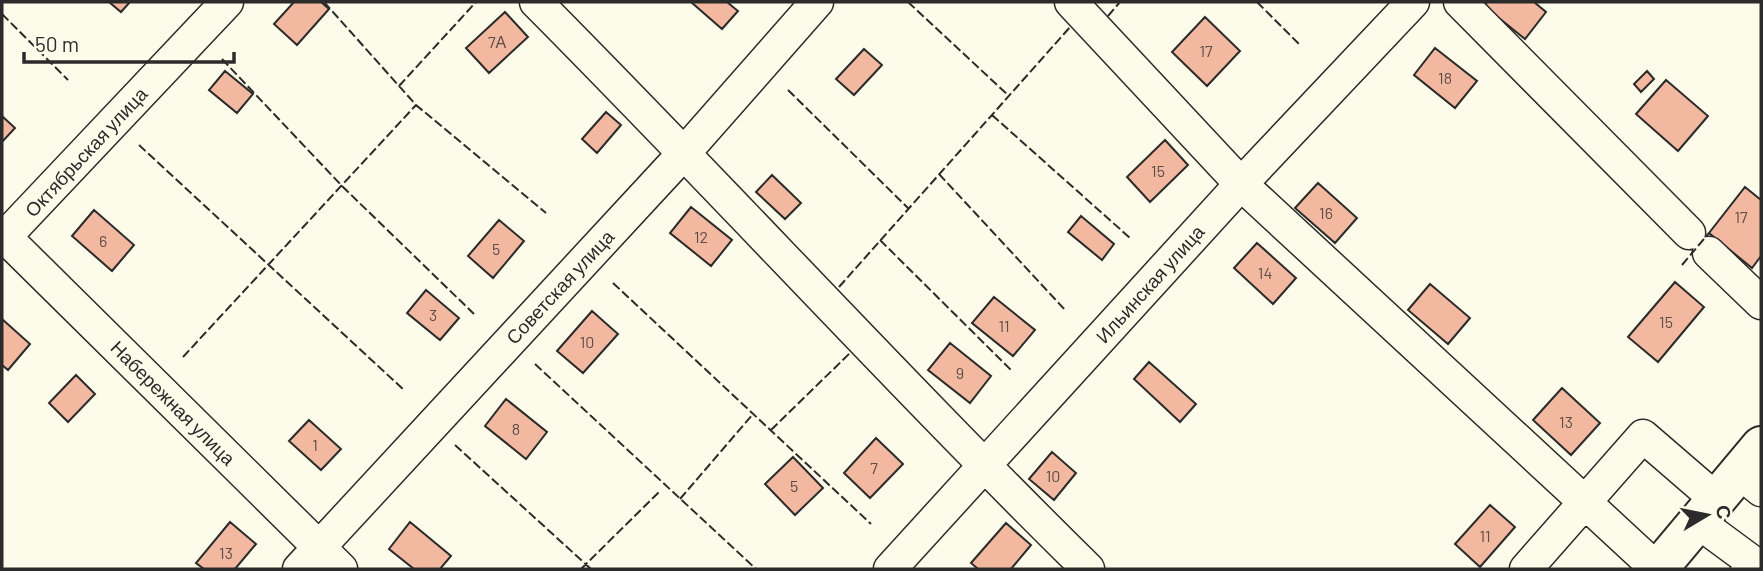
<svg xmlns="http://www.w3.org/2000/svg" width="1763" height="571" font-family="Barlow,sans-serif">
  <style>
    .building { fill: #f2b8a0; stroke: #2b2b2b; stroke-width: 2 }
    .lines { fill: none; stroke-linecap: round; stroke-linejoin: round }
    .minor-casing { stroke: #2b2b2b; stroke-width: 35 }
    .major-casing { stroke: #2b2b2b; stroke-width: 42 }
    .minor { stroke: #fdfbea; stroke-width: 32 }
    .major { stroke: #fdfbea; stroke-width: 38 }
    .fence { stroke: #2b2b2b; stroke-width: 2; stroke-dasharray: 9 3.5; stroke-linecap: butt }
    .labels { text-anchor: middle; stroke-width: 5; stroke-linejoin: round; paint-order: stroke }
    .number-label { font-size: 16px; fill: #5d4e48 }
    .street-label { font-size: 19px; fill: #2b2b2b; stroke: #fdfbea }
  </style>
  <rect width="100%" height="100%" fill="#fdfbea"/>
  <path class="building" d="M109,2H130L121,12Z
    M294,2H321L329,9L297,45L274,24Z
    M691,2H727L738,11L722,29Z
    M1487,2H1534L1546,12L1525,39L1484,6Z
    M505,12L528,37L489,73L466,48Z
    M1205,17L1240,51L1207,86L1172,52Z
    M1435,48L1477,81L1455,108L1414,75Z
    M864,49L882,65L854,95L836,79Z
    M225,71L253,94L237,113L209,90Z
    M1647,71L1654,79L1641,92L1634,84Z
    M1666,80L1708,116L1678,151L1636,114Z
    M606,112L621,125L597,153L582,139Z
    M2,116L15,128L2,142Z
    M1165,140L1188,165L1150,202L1127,177Z
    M772,175L801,203L785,219L756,192Z
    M1318,183L1357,218L1335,243L1295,208Z
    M1745,187L1761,200V256L1752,268L1709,233Z
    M691,207L732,240L711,266L670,233Z
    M94,210L134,245L112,271L72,236Z
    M1081,216L1114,244L1102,260L1068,232Z
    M499,220L524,241L493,278L468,256Z
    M1257,243L1296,278L1273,304L1234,268Z
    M1675,282L1704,307L1658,362L1628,337Z
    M1430,284L1470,318L1448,344L1408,310Z
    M426,290L459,318L440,340L407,313Z
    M994,297L1035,330L1013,356L972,323Z
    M592,311L618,334L583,373L557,351Z
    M2,319L30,344L8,370L2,365Z
    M950,343L991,376L970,403L928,370Z
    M1149,362L1196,404L1180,422L1134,379Z
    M76,375L95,394L68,422L49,403Z
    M1562,388L1600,423L1571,455L1533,420Z
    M506,399L547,432L526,459L485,426Z
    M309,420L341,449L321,470L289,441Z
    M876,438L903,464L870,498L844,473Z
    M1052,452L1076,473L1054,500L1029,479Z
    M793,457L823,488L795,515L765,484Z
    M1490,505L1515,527L1480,567L1455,544Z
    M230,522L256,544L235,569H204L196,563Z
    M410,522L451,556L440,569H414L389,549Z
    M1006,523L1031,545L1011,569H978L971,563Z"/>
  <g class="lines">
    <g class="minor-casing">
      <path id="minor" d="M536,2C722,189 900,384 1088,569
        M1071,2L1241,184L1657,569
        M1460,2L1689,233
        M5,237L341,569
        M2,240L227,2
        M1709,253L1761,303
        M1760,460L1739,472L1761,490
        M1698,522L1751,561L1747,569
        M299,569L685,152L817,2
        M890,569L1241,184L1413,2
        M1526,569L1643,436L1716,499"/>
    </g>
    <g class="major-casing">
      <path id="major" d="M1658,569L1761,446"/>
    </g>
    <use href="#minor" class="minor"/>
    <use href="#major" class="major"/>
    <path class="fence" d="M324,2L416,105L546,213
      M908,2L1009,96
      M1257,2L1301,46
      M2,14L68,80
      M1108,16L1120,2
      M222,59L342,186L474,314
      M399,86L476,2
      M788,90L908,208
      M992,115L1130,238
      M139,145L404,390
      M939,174L1066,311
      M880,240L1013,372
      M1682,265L1709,233
      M613,283L871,524
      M839,287L1071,26
      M183,357L416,105
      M535,364L756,569
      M771,430L851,352
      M455,445L591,569
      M680,499L753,414
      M581,569L660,491"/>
  </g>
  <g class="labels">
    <g class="number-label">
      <text x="497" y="48">7А</text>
      <text x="1206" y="57">17</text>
      <text x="1445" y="84">18</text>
      <text x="1158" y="177">15</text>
      <text x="1326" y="219">16</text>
      <text x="1741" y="223">17</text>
      <text x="701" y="243">12</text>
      <text x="103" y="247">6</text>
      <text x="496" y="255">5</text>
      <text x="1265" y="279">14</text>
      <text x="433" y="321">3</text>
      <text x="1666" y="328">15</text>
      <text x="1004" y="332">11</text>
      <text x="587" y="348">10</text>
      <text x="960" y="379">9</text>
      <text x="1566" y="428">13</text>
      <text x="516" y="435">8</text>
      <text x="315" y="451">1</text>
      <text x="874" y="474">7</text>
      <text x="1053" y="482">10</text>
      <text x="794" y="492">5</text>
      <text x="1485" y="542">11</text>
      <text x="226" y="559">13</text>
    </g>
    <g class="street-label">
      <text transform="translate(86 152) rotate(-47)" y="7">Октябрьская улица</text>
      <text transform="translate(1150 284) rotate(-48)" y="7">Ильинская улица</text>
      <text transform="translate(560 287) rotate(-47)" y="7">Советская улица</text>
      <text transform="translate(173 403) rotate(45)" y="7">Набережная улица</text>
    </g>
  </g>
  <rect width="1763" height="571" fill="none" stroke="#2b2b2b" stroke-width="7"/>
  <g transform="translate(1707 515) rotate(80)" stroke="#fdfbea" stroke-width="5" paint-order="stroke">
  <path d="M0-5L12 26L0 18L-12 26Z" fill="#2b2b2b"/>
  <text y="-10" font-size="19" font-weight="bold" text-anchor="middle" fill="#2b2b2b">С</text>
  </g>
  <path d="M24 52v10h210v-10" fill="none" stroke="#2b2b2b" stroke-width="3.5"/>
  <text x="35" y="52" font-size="21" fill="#2b2b2b" stroke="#fdfbea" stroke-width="5" paint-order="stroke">50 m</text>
</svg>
